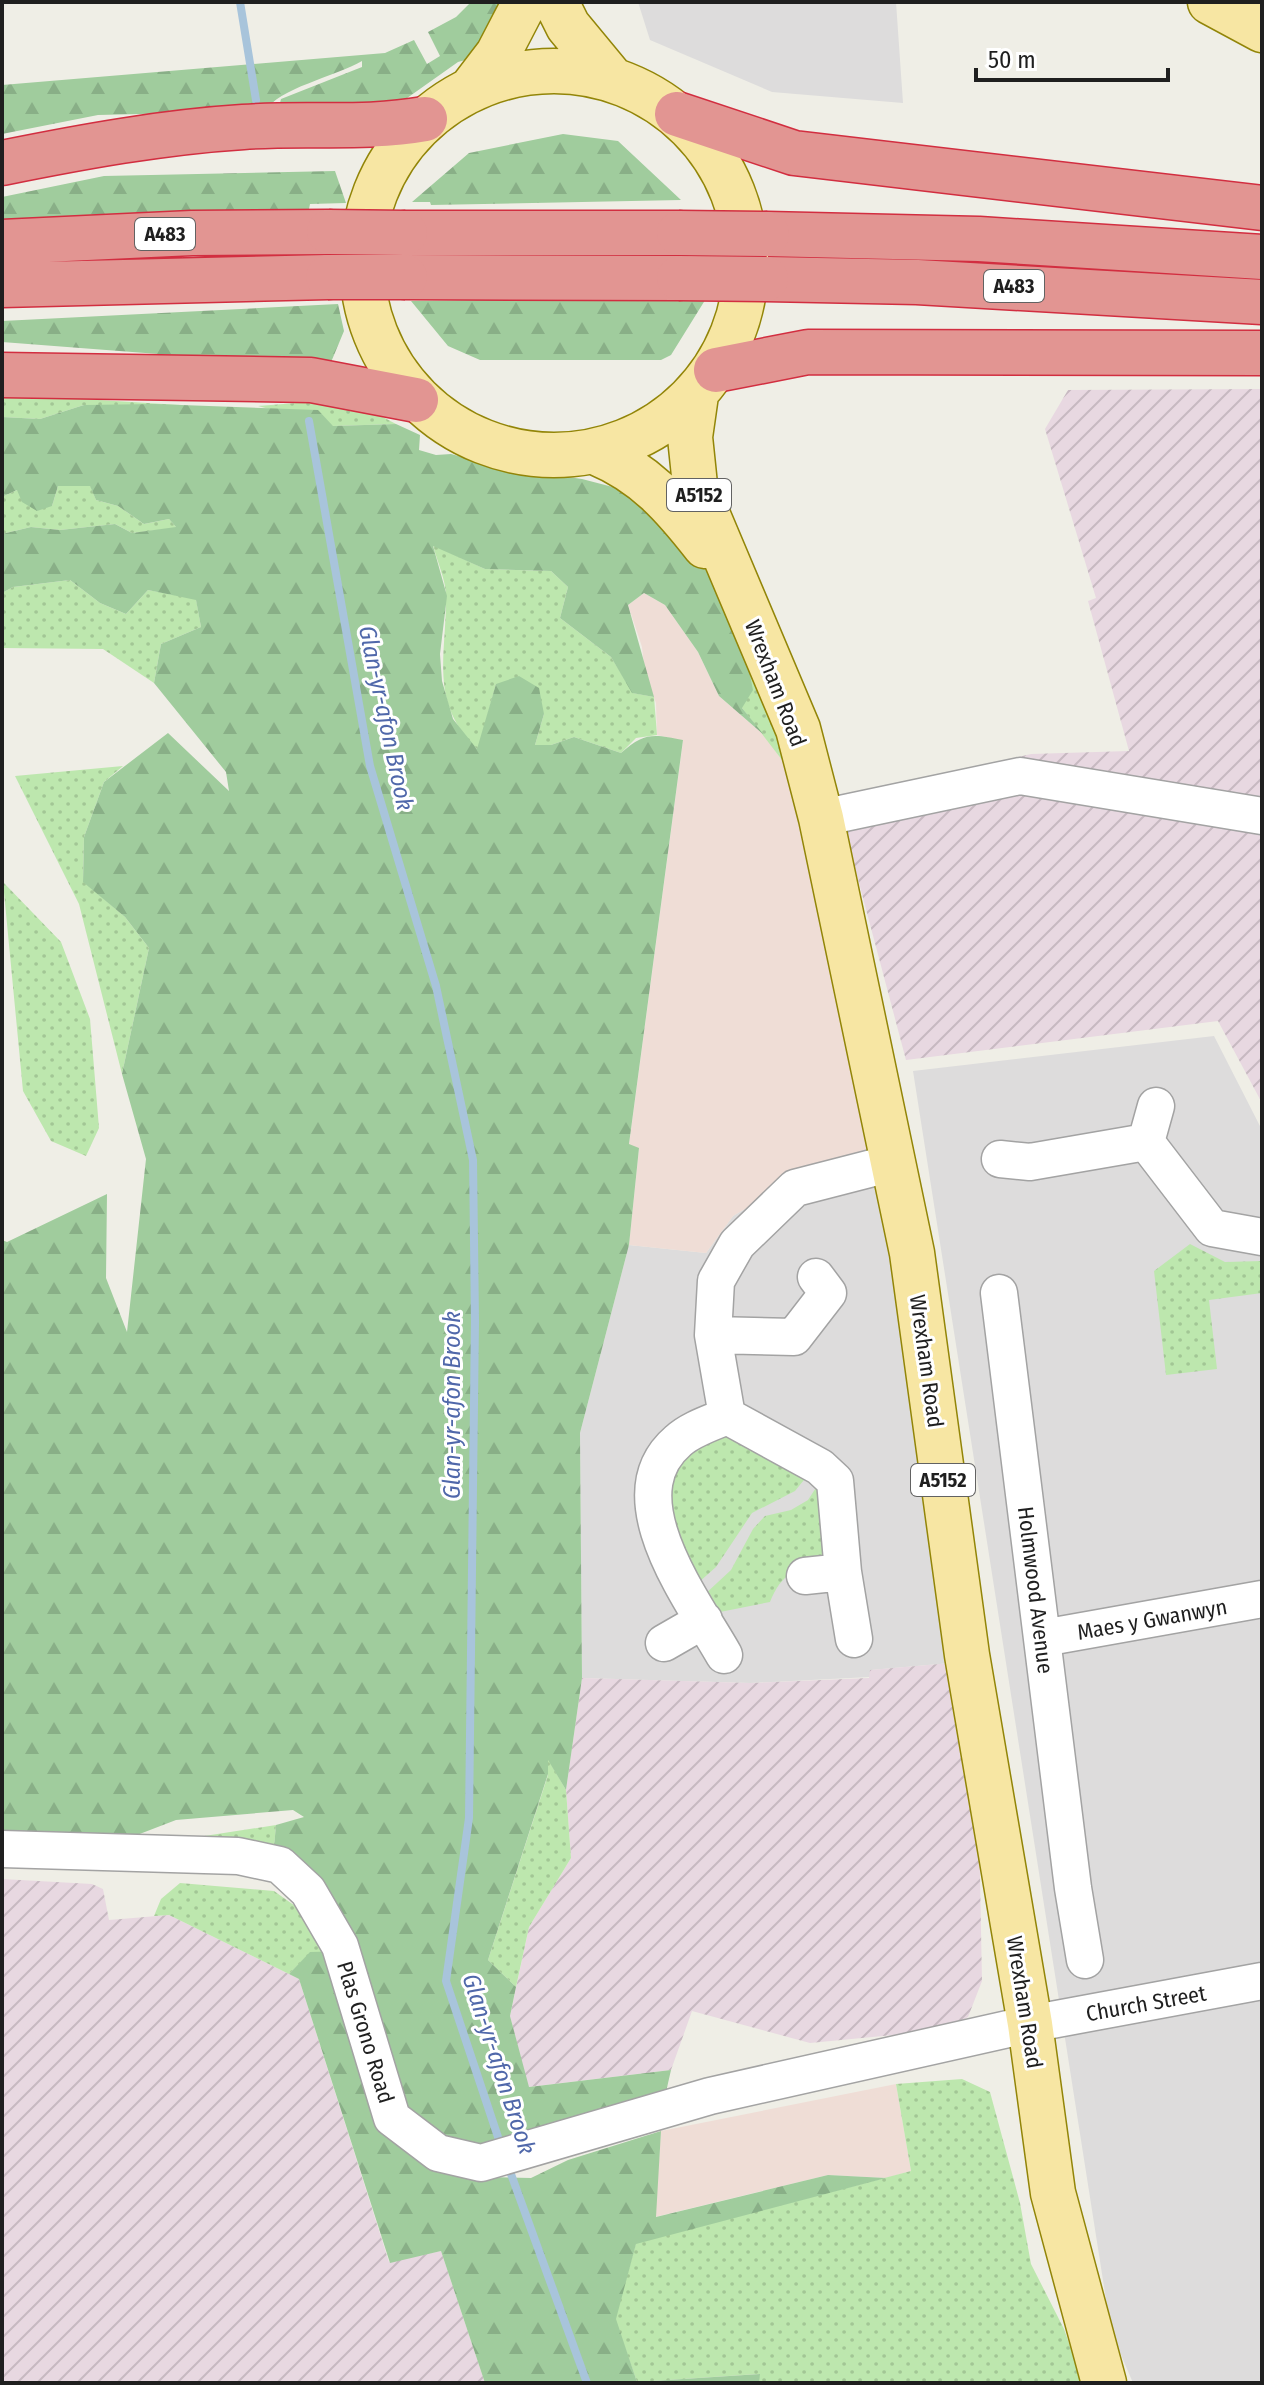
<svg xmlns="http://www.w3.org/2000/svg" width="1264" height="2385" font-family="'Fira Sans Condensed',sans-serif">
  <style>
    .residential { fill: #dddcdc }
    .commercial { fill: #efddd6 }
    .industrial { fill: url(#industrial-furrows) }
    .grass { fill: url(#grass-dots) }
    .forest { fill: url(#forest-firs) }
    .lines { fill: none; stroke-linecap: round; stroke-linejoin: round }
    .stream { stroke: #a8c4db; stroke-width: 8 }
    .minor-casing { stroke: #a3a3a3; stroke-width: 39 }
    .major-casing { stroke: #928508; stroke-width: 47 }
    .highway-casing { stroke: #d22e40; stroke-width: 47 }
    .minor { stroke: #fff; stroke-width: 36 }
    .major { stroke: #f7e6a3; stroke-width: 44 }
    .highway { stroke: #e29592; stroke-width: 44 }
    .highway-bridge-casing { stroke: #d22e40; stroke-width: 47; stroke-linecap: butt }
    .highway-bridge { stroke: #e29592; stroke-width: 44 }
    .labels { text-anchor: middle; stroke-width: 6; stroke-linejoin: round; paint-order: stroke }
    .shield { fill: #fff; stroke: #626262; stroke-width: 2 }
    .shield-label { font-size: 20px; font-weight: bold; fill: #1f1f1f }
    .street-label { font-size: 22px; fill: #1f1f1f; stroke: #fff }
    .water-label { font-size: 24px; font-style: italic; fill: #5068aa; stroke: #fff }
  </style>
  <defs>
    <pattern id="industrial-furrows" width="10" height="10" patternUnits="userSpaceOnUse" patternTransform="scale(2)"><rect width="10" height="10" fill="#e8d8e1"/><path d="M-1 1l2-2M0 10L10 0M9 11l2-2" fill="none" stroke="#c7b9c1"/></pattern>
    <pattern id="grass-dots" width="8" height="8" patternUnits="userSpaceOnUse" patternTransform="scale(2)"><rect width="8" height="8" fill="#bde7ae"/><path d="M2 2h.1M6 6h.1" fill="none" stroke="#a2c695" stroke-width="1.8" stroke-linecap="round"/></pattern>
    <pattern id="forest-firs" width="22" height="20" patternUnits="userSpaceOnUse" patternTransform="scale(2)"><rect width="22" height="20" fill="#a0cc9d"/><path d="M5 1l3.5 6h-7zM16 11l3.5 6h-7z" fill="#89af87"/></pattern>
  </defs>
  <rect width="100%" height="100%" fill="#efeee6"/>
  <path class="residential" d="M638,2H896L903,103L772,92L650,40Z
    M1214,1036L1262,1130V2383H1133L1111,2331L913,1071Z
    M873,1151L901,1265L951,1663L871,1670L870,1677L750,1683L582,1678L580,1433L629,1245L706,1253L733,1216L772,1193L775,1180Z"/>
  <path class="commercial" d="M644,593L665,605L698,652L719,696L764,735L782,760L804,821L873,1151L775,1180L772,1193L733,1216L706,1253L629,1245L639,1149L629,1145L683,741L657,735L656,703L645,674L642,647L628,605Z
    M896,2084L911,2171L886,2178L828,2175L655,2217L661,2131Z"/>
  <path class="industrial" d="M1262,389V1103L1218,1021L906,1060L837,800L1031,754L1129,751L1088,601L1096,598L1045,429L1068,390Z
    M951,1663L979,1826L982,1981L968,2017L945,2030L810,2043L692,2011L671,2070L528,2087L510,2016L529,1927L571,1858L566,1790L582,1678L750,1683L869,1678L870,1670Z
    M2,1879L92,1884L103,1889L109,1920L169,1915L299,1979L389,2262L441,2251L485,2383H2Z"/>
  <path class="grass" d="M2,394L180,405H84L40,419L2,417Z
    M322,401L379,415L396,424L333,426L258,406Z
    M90,485L96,500L118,506L144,524L169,519L177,528L132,533L115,524L60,530L31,527L2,534V497L17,490L52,506L58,486Z
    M433,545L485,569L551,571L568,587L560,618L611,657L633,693L654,697L657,735L636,738L621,753L574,737L551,745H535L544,714L496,684L478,750C429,703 446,658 446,599C447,582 437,562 433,545Z
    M70,580L100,603L126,614L148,590L196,599L201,627L161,644L154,683L103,649L2,648V593L13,587Z
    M744,656L767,686L804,821L782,760L742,708Z
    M123,766L104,782L84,837L83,881L125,917L149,948L122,1074L79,904L15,776Z
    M3,882L61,942L90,1019L99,1128L86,1156L51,1141L23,1091Z
    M1190,1244L1225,1262L1262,1261V1293L1209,1300L1217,1369L1166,1375L1154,1271Z
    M715,1430L812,1470L795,1491L752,1513L716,1567L698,1583L664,1497L673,1462Z
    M821,1480L824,1558C797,1567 781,1574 770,1602L715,1613L704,1595L731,1570L753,1529L765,1516L791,1510L808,1500Z
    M548,1759L566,1790L571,1858L529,1927L516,1987L488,1960L548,1775Z
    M276,1825L274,1847L185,1839Z
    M180,1883L274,1891L305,1913L322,1952L310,1953L289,1974L169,1915L154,1916L161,1899Z
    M962,2079L990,2092L1020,2203L1031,2264L1064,2329L1083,2383H759V2374L637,2382L615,2319L636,2243L911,2171L896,2084Z"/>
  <path class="forest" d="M471,2H517L484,55L458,62L393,108L278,110L281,99L362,67V61C337,76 276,89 266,111L98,115L2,134V85L385,53L414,40L427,64L440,56L428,32L456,17Z
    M563,134L618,141L681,200L431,205L430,202H412L469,153Z
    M335,171L346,203L310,204L309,209L2,225V197L104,176Z
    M707,297L671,355L661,360H480L448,346L411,301Z
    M338,304L344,331L329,367L2,342V321Z
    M155,404L318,410L333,426L396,424L420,435L419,450L436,455L451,454L499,467L582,479L632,492L691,545L740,624L753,690L742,708L764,735L719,696L698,652L665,605L644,593L628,605L654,697L632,693L611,657L560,618L568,587L551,571L485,569L433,546L447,596L440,654L442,681L453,719L477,749L496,684L519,676L539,688L544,714L535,745H551L574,737L621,753C644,732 654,734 683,740L629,1144L639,1148L629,1245L580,1433L582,1678L566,1790L548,1760V1774L488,1960L516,1987L510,2016L529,2087L671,2070L666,2092L481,2177L531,2178L568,2160L661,2131L656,2217L828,2175L886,2178L636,2244L616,2319L637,2382L760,2374L759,2383H485L441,2251L390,2263L299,1979L289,1974L310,1952L351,1951L274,1847L276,1825L304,1817L293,1810L176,1820L124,1840L2,1836V1240L7,1242L107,1194L106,1278L127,1332L146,1159L122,1074L149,948L125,917L83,882L84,837L104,782L168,733L229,791L226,772L154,683L161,644L201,627L196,600L148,590L126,614L100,603L70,580L13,587L2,593V534L31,527L60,530L115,524L132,533L176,527L169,519L144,524L118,506L96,500L90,486H58L52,506L37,511L22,502L17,490L2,497V417L40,419L84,405Z"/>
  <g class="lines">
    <path class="stream" d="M240,2L256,100
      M309,421L370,766L436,986L473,1160L475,1321L469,1818L446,1981L501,2146
      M507,2163L587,2383"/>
    <g class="minor-casing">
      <path id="minor" d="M821,818L1020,776L1262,816
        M1146,1142L1156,1106
        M1000,1159L1030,1162L1146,1142L1212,1228L1262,1237
        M999,1293L1073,1888L1085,1960
        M713,1335L794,1337L828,1293L816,1277
        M805,1576L843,1572
        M1043,1638L1262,1599
        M854,1639L843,1572L835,1481L820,1467L727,1416L713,1335L716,1281L737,1244L795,1188L892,1163
        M664,1643L704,1620
        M724,1655C693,1600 613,1497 678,1441C691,1429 711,1423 727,1416
        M2,1849L238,1856L280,1865L308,1891L340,1946L392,2118L438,2153L481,2163L710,2096L1030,2024L1262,1981"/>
    </g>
    <g class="major-casing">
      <path id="major" d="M556,2L568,26L611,78
        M1210,2L1262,30
        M362 263a192 192 0 1 1 384 0a192 192 0 1 1-384 0Z
        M472,88L498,54L525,2
        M696,395L690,437L695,485L798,729L821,818L912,1253L967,1655L1030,2024L1053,2193L1104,2383
        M597,453C645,473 673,505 705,546"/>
    </g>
    <g class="highway-casing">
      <path id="highway" d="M677,114L794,153L1262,208
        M2,163C81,147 163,132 243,127C304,122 364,130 425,119
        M405,233H679
        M767,234L979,239L1262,257
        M2,242L192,233L329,232
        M405,277L679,278
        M766,279L917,282L1262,302
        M2,285L328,277
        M716,370L808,352L1262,353
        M2,375L311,380L416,400"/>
    </g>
    <use href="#minor" class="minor"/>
    <use href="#major" class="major"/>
    <use href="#highway" class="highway"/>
    <g class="highway-bridge-casing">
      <path id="highway-bridge" d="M329,232L405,233
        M679,233L767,234
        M328,277H405
        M679,278L766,279"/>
    </g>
    <use href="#highway-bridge" class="highway-bridge"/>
  </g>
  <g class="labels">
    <g class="shield">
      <rect x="135" y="218" width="60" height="32" rx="6"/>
      <rect x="984" y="270" width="60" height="32" rx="6"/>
      <rect x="667" y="479" width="64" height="32" rx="6"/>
      <rect x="911" y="1464" width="64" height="32" rx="6"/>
    </g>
    <g class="shield-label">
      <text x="165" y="241">A483</text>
      <text x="1014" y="293">A483</text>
      <text x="699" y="502">A5152</text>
      <text x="943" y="1487">A5152</text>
    </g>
    <g class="street-label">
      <text transform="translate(776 683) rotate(69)" y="8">Wrexham Road</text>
      <text transform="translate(927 1361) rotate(82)" y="8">Wrexham Road</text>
      <text transform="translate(1036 1590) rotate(83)" y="8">Holmwood Avenue</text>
      <text transform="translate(1152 1619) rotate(-10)" y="8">Maes y Gwanwyn</text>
      <text transform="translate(1025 2002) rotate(81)" y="8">Wrexham Road</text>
      <text transform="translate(1146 2003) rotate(-10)" y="8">Church Street</text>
      <text transform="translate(366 2032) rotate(73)" y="8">Plas Grono Road</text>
    </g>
    <g class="water-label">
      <text transform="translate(386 718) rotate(78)" y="8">Glan-yr-afon Brook</text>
      <text transform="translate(452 1405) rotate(-90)" y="8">Glan-yr-afon Brook</text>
      <text transform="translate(499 2064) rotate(72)" y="8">Glan-yr-afon Brook</text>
    </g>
  </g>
  <rect width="1264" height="2385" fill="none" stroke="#1f1f1f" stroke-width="8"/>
  <path d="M976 68v12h192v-12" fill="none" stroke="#1f1f1f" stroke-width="4"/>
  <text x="988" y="68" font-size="24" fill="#1f1f1f" stroke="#ffffff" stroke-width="6" paint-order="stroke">50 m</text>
</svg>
